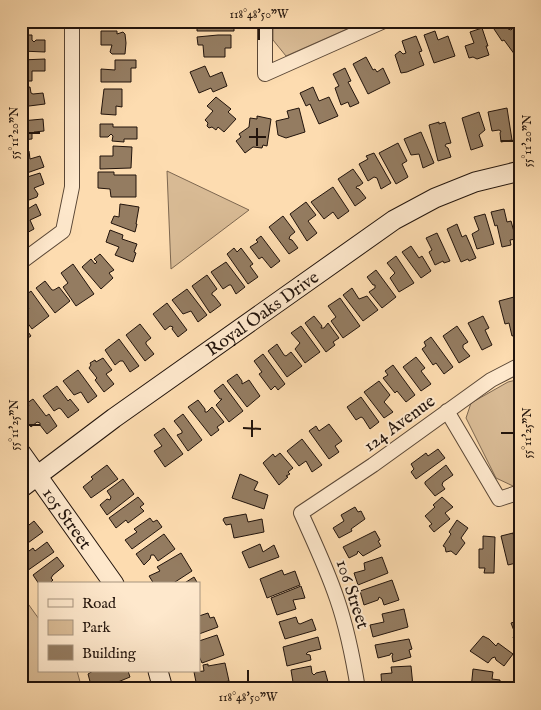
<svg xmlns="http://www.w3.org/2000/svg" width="541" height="710" font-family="'IM FELL English',serif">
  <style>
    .green { fill: #d8ba94; stroke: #7d6750 }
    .building { fill: #947c61; stroke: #22140c }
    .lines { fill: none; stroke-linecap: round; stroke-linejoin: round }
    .street-casing { stroke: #594635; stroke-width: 16 }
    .secondary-casing { stroke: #22140c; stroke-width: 21 }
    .street { stroke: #fee8cc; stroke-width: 14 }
    .secondary { stroke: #fee8cc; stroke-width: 19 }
    .ticks { fill: none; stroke: #22140c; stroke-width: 2 }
    .labels { text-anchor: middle; stroke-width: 4; stroke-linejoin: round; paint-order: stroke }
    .street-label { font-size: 18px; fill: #22140c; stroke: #fee8cc }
    .neatline { fill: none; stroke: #22140c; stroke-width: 2 }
    .ticks-label { font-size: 12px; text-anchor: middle; fill: #22140c }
  </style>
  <rect width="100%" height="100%" fill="#fddcb0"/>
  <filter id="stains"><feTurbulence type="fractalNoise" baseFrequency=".004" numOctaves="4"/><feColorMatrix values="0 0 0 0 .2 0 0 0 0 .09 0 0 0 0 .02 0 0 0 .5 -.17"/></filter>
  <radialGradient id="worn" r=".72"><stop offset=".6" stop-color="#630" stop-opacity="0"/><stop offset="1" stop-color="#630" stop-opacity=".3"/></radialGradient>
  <path class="green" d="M273,21H365L286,56L273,40Z
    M167,171L249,210L171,269Z
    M520,379V483L513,486L496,478L466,418L471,403L508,382Z
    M21,594L39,619V671H77L82,689H21Z"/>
  <path class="building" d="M21,21H33V28H21Z
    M101,21H114V27L101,26Z
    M197,21H234V31H197Z
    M500,21H505L509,27L508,29L511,30L515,26L520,31V52L515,55L504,40L502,41L492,26Z
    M482,28L488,46H486L489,55L477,59L473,57L469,58L465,46L474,43L470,32Z
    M101,31H117V34L123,32L125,34L126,43L125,54H112L110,52L112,45H101Z
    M435,31L438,40L448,36L455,56L434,63L424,35Z
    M21,35H32V40L34,42L36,40H45V52L21,51Z
    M218,35H231V48H225V57H204L203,45H198L197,37Z
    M416,36L422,51L419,52L424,65L407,72L401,73L395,55L400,51L403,54L406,53L402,41Z
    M366,57L373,70L375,69L377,72L383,68L390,83L368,94L353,64Z
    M45,59V71H32V81H21V60Z
    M115,60H136V68H131V82H101V69L115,70Z
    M205,66L210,77L222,72L227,86L213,92L211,88L199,93L190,72Z
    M345,68L351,81L348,82L359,103L350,107L348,102L341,105L335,88L339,86L333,74Z
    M30,87L31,93L33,94L43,93L45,104L21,107V88Z
    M313,87L319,101L329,97L338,116L319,124L310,104L306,106L300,93Z
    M104,89H122V107L116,106V115L101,114Z
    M216,97L231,109L228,112L236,119L224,132L218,127L216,130L212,127L209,128L207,126L208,123L205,120L213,111L207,106Z
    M299,108L305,132L286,138L278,135L276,121L289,118L287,111Z
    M507,108L512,140L501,142L500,133L501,131L499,130L492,131L488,112Z
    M479,112L485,130L479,135L483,146L471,150L462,118Z
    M257,116L271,119L267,146L263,145L262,148L253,147L245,153L236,141L241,137L239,134L249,127L250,118L257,119Z
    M43,119L44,131L34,132L32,134V139L21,140V121Z
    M439,122V124L445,122L451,143L446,144L445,146L448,148L451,157L438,161L429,125Z
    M100,124H113V127H137V139H124V142L112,141L113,136L111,134L108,137H100Z
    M421,132L434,163L423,168L419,154L411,155L404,139Z
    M398,143L407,161L402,164L408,177L396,184L379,153Z
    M113,146L132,147L131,168L100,169V156H113Z
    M27,149L29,151L30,159L40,156L44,167L21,175V151Z
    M374,153L391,183L381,189L377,178L374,177L368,181L359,164L368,159L366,156Z
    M353,169L363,183L359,186H357L356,188L359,189L366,198L355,206L338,179Z
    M98,172H114V175H136V197H111L110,189L98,188Z
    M40,173L44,184L34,188L38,194L37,197L21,203V179Z
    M333,187L349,211L338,219L333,212L324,219L311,202Z
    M306,202L316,215L308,221L317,233L307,241L290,214Z
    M36,204L41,215L30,220L34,229L21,236V213Z
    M120,204L139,207L136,224H137L135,232L111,223L114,216L119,217Z
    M520,205V234L516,220L520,219L516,206Z
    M504,209L507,222L511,221L516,239L510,240L511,245L502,247L497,225L495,226L491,212Z
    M485,214L494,244L477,249L472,234L479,230L474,217Z
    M283,216L295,232L290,236L289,239L292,240L298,248L289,254L269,227Z
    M457,224L462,237L466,235L476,258L469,261L468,259L461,262L447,229Z
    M110,230L123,235L122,239L137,244L134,252L136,253L133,262L115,255L119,247L106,242Z
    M437,233L450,261L444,263L443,261L435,265L429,252L432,250L426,238Z
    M261,236L280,261L271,268L262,257L259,259L250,247L258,242L256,240Z
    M411,246L419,258L422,256L431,271L421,278L402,252Z
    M234,248L237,252L241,248L253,264L250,266L258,277L248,284L227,254Z
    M100,254L114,270L109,273L113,278L101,289L82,267L91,259L95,264L97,262L94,259Z
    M396,256L414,283L399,292L390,278L395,273L387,263Z
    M226,262L245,287L236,294L231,285H229L223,289L211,272Z
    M73,264L94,294L76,306L63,287L68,283L61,273Z
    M376,270L396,297L382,308L369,292L375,288V285H373L367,277Z
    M207,275L217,289L212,293V295L214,296L221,305L210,313L192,286Z
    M45,281L52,290H54L59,287L70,301L55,313L36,288Z
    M352,288L359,299L367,296L378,310L363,321L343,295Z
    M187,289L207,315L198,322L191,311L183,314L172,300Z
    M31,291L49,316L32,329L21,314L29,309L22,298Z
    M514,297L520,320V334L512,336L509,323L505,324L499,301Z
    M340,298L360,326L343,338L331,321L336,317L328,306Z
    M167,303L187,330L178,337L172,329L173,327L170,326L165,330L153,314Z
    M314,316L322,326L321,328H324L328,323L339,338L333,342L335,345L326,352L305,323Z
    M483,316L489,328L485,330L492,345L482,350L468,323Z
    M21,322L31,336L25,340L23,337L21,338Z
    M140,324L151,338L146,342V344L154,354L145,361L126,335Z
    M301,326L320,352L305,363L295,349L300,343L291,333Z
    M457,326L468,342L463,345V348L470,356L459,363L443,336Z
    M431,337L453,367L444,374L436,363L433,365L422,349L426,346L424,342Z
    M119,339L139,366L130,372L123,361H120L115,365L105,350Z
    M277,344L284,355L286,356L291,352L302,366L287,377L268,351Z
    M263,354L285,384L278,390L275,386L271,390L259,374L262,372L254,361Z
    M416,357L425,368L421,371L431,384L421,391L403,367Z
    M103,358L112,370L106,374L114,384L104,392L95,380L97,378L89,368L91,365L90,363L95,360L96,362Z
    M393,365L415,395L406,402L397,391L395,393L383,378L388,375L385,371Z
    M78,370L97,396L88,403L81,392L74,395L63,381Z
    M237,374L242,381V384L249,380L260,396L247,407L227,381Z
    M379,381L390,395L384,402L393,412L384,418L364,392Z
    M223,384L243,411L229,422L216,405L222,399H220L214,391Z
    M57,386L68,401L70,399L79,410L68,418L61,409L59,408L54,411L43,396Z
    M361,397L379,422L370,429L363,418L361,417L356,420L347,407Z
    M33,399L46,416L49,414L57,426L47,434L40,425V423L37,422L31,427L21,414V412L29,406L27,403Z
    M198,400L205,409V412H207L212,407L224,422L217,427L219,430L211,436L188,407Z
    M183,414L202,440L188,451L177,435L182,433V431L174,421Z
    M329,424L342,441L335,446L339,452L329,459L309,431L316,426L319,431Z
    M164,428L183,454L165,467L154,451L162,446L154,435Z
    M302,439L322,465L312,472L306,461L299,466L287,451Z
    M438,449L445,458L416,479L411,472L414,469L411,464L426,453L428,456Z
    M280,453L293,468L288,472L290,474L286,476L288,477L279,485L263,463L273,454L275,457Z
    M107,465L118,479L91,498L83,487L93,479L91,477Z
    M446,465L453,475L443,482L442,485L445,489L435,496L425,484V482Z
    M240,474L258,482L254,490L268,495L264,509L232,498Z
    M123,479L134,494L107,515L100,505L107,499L110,500L111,497L107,491Z
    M138,497L144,504L140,507L144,511L128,523L126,520L116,528L109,518Z
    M442,497L453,507L445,513L450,519L434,532L429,526L432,524L425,516L435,507L433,505Z
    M355,507L358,512L361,511L365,519L351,529L352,531L339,538L333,528L344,521L341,515Z
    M246,514L248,522L262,519L264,532L234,538L231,524L226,525L223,520L224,518Z
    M150,518L153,522L157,520L162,527L132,549L125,540L137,532L134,529Z
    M457,520L468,528L461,538L465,543L456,555L451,551L446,552L445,547L443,546L451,534L449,532Z
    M34,521L43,532L21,548V526L24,529Z
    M375,531L380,540L378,541L381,546L363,556L358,551L357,554L349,558L343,547Z
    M513,533L516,547L520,546V562L508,565L501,536Z
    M164,534L175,549L158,561L154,555H151L150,559L144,565L136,554Z
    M483,536L495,537L494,573H484L485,568H479V549H483Z
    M47,542L54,552L24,573L21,569V557L33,548L35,551Z
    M260,544L263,552L274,545L279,557L249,568L242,552Z
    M181,553L192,571L172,584H154L149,576L160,571L157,567Z
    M57,557L64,566L53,575L51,578L53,580L49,584H39L33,575Z
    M382,557L388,573L358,585L354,573L365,570L364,563Z
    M282,570L284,575L295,571L300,585L267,598L260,579Z
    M194,577L198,584H183Z
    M392,580L399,600L384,605L382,599L379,597L378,600L364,605L360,591Z
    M301,586L305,598L293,600L296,609L277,615L271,598Z
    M404,609L408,627L373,637L370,625L384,622L382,614Z
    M208,613L210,618L214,617L218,627L199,634V616Z
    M296,617L298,623L300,624L312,619L316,630L285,639L279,622Z
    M520,620V655L513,637L516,636L511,623Z
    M217,635L224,655L202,663L199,656V641Z
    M483,636L489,639L496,646L498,643L513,654L504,666L496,660L495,657L492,658L488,663L470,651Z
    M318,637L321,649L308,652L306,654L310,655L311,660L287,666L283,647Z
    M409,639L412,649L409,650L411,657L393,662L392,656L393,654L391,653L390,655L378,658L375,645Z
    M225,663L229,681L197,687L194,672L204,671L203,665L208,664V666Z
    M311,666L312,673L314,675L316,673L325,671L328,682L294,688L291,670Z
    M411,666L413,686L382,689L381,674L392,673L391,667Z
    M473,669L493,672L492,679L500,680V689H471Z
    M93,671H128L130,677L101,689H92L88,674Z
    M130,682L132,689H111Z"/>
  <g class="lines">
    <g class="street-casing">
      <path id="street" d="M265,21V74L384,21
        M21,262L63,231L72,187V21
        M447,411L499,499L520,492
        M358,689C353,658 347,628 337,599C327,569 314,542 301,513L373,465L491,380L520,365"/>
    </g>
    <g class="secondary-casing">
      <g id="secondary">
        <path id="s1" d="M21,453L114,584"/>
        <path id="s2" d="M21,488L114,418L394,220L435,198L475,182L520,171"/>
        <path d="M158,671L163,689"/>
      </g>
    </g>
    <use href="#street" class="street"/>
    <use href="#secondary" class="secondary"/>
  </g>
  <path class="ticks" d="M259,40V28M28,133H40M249,137H266M501,141H514M257,146V128M28,425H40M243,428L261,429M501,433H514M252,437V420M248,682V670"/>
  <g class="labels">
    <g class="street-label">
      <text dy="6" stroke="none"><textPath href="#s2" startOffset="298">Royal Oaks Drive</textPath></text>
      <text transform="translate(399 423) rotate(-36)" y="6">124 Avenue</text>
      <text dy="6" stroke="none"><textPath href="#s1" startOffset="80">105 Street</textPath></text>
      <text transform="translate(353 594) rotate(72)" y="6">106 Street</text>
    </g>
  </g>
  <rect width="541" height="710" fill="none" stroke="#fddcb0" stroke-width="55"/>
  <rect x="38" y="582" width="162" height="90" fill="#fee8cc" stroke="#a6937f"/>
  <rect x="48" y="599" width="25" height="8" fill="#fee8cc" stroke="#a6937f"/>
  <text x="82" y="608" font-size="15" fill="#22140c">Road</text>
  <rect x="48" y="620" width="25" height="15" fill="#d8ba94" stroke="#a6937f"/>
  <text x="82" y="632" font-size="15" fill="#22140c">Park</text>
  <rect x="48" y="645" width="25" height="15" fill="#947c61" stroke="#a6937f"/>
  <text x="82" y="658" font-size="15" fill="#22140c">Building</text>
  <rect x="28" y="28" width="486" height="654" class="neatline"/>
  <g class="ticks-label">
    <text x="259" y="18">118°48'50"W</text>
    <text transform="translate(14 133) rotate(-90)" y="4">55°11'20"N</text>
    <text transform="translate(527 141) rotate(-90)" y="4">55°11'20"N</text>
    <text transform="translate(14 425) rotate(-90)" y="4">55°11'25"N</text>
    <text transform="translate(527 433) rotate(-90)" y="4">55°11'25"N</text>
    <text x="248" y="701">118°48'50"W</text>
  </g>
  <rect width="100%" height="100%" filter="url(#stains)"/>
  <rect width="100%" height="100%" fill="url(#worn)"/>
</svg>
